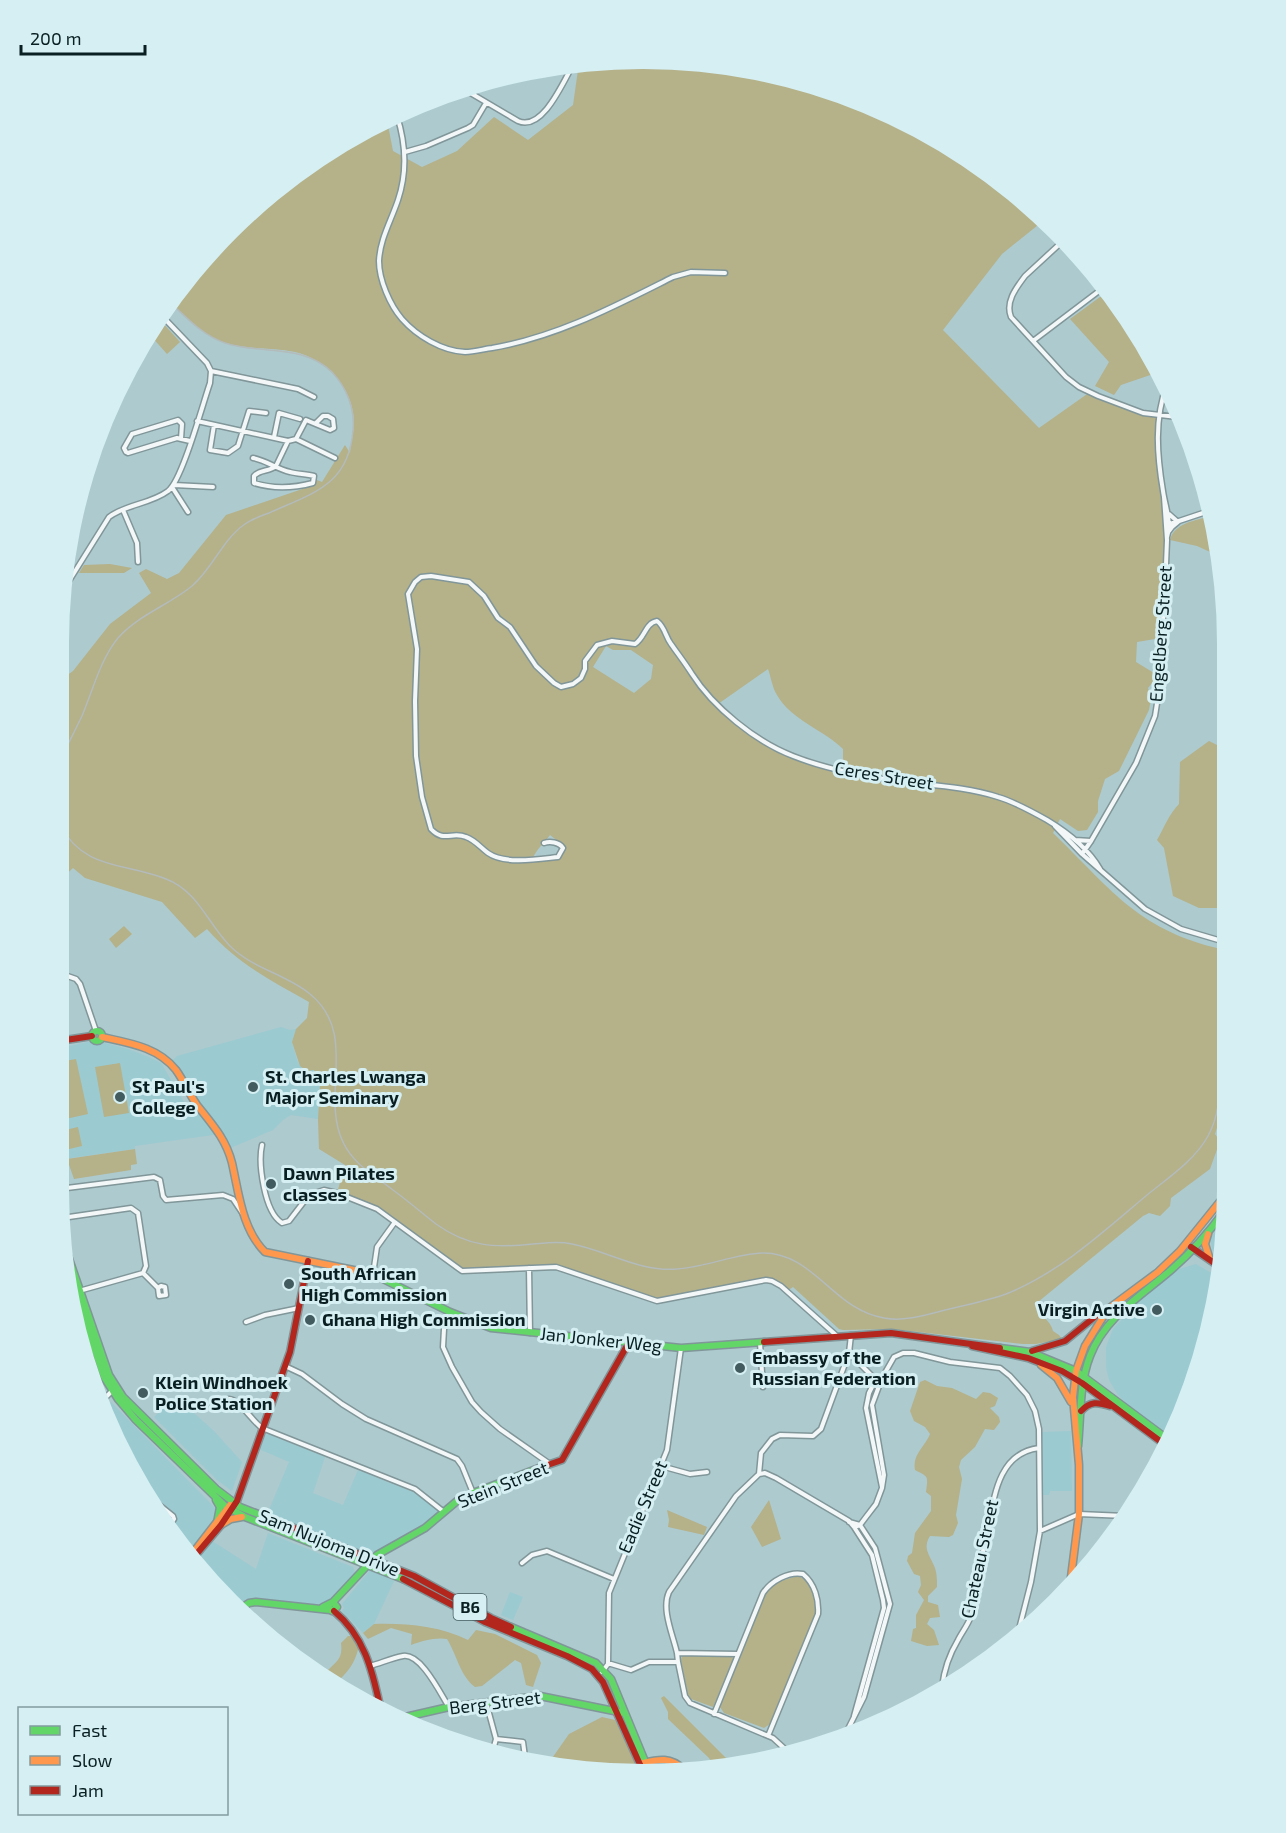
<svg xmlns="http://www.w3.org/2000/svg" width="1286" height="1833" font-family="'Exo 2',sans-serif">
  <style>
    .built { fill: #9bcad1 }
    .green { fill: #b5b189; fill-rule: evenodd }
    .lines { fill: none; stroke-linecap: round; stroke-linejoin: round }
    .street-casing { stroke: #809699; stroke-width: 7 }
    .fast-casing { stroke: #809699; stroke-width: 9 }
    .slow-casing { stroke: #809699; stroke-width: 9 }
    .jam-casing { stroke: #809699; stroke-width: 9 }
    .street { stroke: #f3f7f8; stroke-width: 4 }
    .fast { stroke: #63d668; stroke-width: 6 }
    .slow { stroke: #ff974d; stroke-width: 6 }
    .jam { stroke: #b3261e; stroke-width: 6 }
    .rail { stroke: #b3bbbb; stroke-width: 1.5 }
    .poi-dot { fill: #425b5e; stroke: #d5eff3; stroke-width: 2 }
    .labels { text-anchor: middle; stroke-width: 6; stroke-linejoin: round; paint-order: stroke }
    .shield { fill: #d5eff3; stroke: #465d61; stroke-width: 1.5 }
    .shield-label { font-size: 16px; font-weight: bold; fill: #091f22 }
    .street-label { font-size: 18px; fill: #091f22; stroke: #d5eff3 }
    .poi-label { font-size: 18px; font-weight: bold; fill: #091f22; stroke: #d5eff3; text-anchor: start }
  </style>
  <rect width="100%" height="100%" fill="#adcace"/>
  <path class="built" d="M281,1027L290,1030L296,1029L292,1042L297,1060L300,1066L307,1071L314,1069L320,1086L318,1119L291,1115L283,1120L273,1130L228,1149L220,1134L135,1146V1149L64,1159L59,1140V1048L88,1042L105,1043L128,1049L149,1057L161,1063L184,1102L188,1105L196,1104L170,1063L177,1056Z
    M1226,1216V1228L1221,1260L1214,1255L1210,1239Z
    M1196,1264L1218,1277L1208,1341L1171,1440L1133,1410L1118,1395L1109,1380L1106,1367V1347L1113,1329L1140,1300L1176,1270Z
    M72,1292L78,1310L75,1312L102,1387V1393L79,1342Z
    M176,1397L214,1431L242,1462L232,1491L217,1480L154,1417Z
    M111,1402L216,1509V1518L188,1551L170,1530L177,1519L174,1513L146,1491L108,1406Z
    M1071,1431L1072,1491H1050L1049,1495H1043L1042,1432Z
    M268,1434L325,1457L313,1493L343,1505L358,1470L420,1495L439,1512V1516L372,1559L266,1517L289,1462L259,1449L263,1436Z
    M268,1533L353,1567L356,1575L325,1605L246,1599L238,1607L196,1560L212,1541L256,1569Z
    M371,1569L394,1581L374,1624L363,1633L342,1611L344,1608L342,1604Z
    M510,1592L523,1597L513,1620L501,1615Z"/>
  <path class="green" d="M681,60L794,78L901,119L999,179L1043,221L1002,254L943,330L1039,428L1090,392L1158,417V445L1167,540L1161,638L1137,642L1136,662L1154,673L1153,682L1148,688L1151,698L1149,710L1119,771L1105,779L1098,801V812L1087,830L1078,831L1060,819L1053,833C1109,887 1137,929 1217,948L1225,961L1226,1109L1222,1112L1215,1134L1220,1141L1210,1169L1171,1198L1170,1206L1160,1216L1149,1213L1143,1216L1038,1302C1037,1315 1051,1320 1053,1331L1059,1335L1062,1339L1036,1344H1023L893,1329L843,1330L839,1329L793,1287L787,1291L770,1280L662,1301L556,1267L462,1271L377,1209L337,1193L345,1165L319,1149L318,1119L320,1086L314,1070L307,1071L300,1066L292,1042L296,1029L307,1018L309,1002C270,980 238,964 207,929L195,938L162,902L85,878L73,868L59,881V681L73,671L110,624L151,593L139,573L146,569L167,579L179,573L226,515L314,485L317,480L322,482L345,445L350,453C351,443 354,432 354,421C353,388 326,359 295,352C272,347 248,350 226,343C205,337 190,320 174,306L257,204L350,137L387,120L393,151L422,167L457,151L494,117L528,140L573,105L579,63ZM606,646L613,650H631L653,665L651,679L634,693L593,667ZM768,669C771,677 772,687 777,695C791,720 824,730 843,749V772L780,750L750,732L718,704ZM550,835L564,846V852L558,859L555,857L532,859C537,849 544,843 550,835Z
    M1100,297H1109L1159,372L1121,385L1114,395L1095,386L1109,362L1070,319Z
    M161,321L180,342L167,354L150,335Z
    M1207,517L1219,556L1197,546L1170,540C1174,524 1193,521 1207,517Z
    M110,564L132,568L124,573H79L84,565Z
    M1209,741L1217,745L1223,743V908H1199L1173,896L1164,848L1157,840C1164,828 1169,814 1179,804L1180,762Z
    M124,926L132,934L116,948L109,939Z
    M76,1059L88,1114L61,1120L59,1110V1062Z
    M120,1063L129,1113L104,1117L95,1067Z
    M78,1127L82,1146L65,1150L61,1131Z
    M135,1149L137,1164L131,1165V1170L74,1179L67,1159Z
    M925,1380L937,1386L952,1388L976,1399L983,1392L990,1393L998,1398L995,1406L990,1408L999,1417L1000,1422L994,1430L985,1429L975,1447L961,1460L959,1467L962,1479L956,1515L958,1523L953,1535L949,1537L930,1536C922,1549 930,1555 935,1568C937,1574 937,1580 937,1587L928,1596V1602L938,1605L940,1617L930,1618L927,1624L934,1630L939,1645L927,1646L911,1641L913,1629L916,1628V1615L924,1600L918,1592L921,1585L920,1576L914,1574L907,1561L908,1556L912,1553L915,1533L931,1511V1496L926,1492C928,1476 929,1477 915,1470C912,1454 925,1447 930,1434L925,1427L914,1421L910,1411L920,1382Z
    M769,1500L781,1539L762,1547L751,1527Z
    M667,1510L707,1527L704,1535L668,1527L669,1520Z
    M798,1576C813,1581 817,1605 815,1619L770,1724L764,1728L724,1713L720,1707L765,1594L777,1582Z
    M374,1624C405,1623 440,1626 468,1640L476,1630L495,1634L537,1655L541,1663L533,1687L526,1685L521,1663L515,1660L482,1686L475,1687C460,1676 457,1655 447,1639C436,1637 421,1641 411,1645L412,1634L391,1628L368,1639L363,1633Z
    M348,1636H352L359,1644C357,1659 350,1670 339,1680L326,1672C337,1661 343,1659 341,1643Z
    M686,1655L732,1656L734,1660L713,1707L691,1699L688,1694L681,1660L682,1656Z
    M664,1696L733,1765L716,1769L709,1758L668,1719V1712L661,1698Z
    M602,1717L615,1720L639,1769L567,1770L548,1764L569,1734Z"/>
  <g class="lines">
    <g class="street-casing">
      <path id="street" d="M462,88L518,121C543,132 564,80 574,63
        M397,116C406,144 407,173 398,200C391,221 380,239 379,261C379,280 390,305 402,319C417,336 442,351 465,352C474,352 484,349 492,348C557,337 615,306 673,277L691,272L725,273
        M405,152L426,146L468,128L473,125L486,103
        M1064,240L1025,276C1016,288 1005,302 1011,317L1066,377L1079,387L1098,396L1143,413L1177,417
        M1033,341L1103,288
        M211,371L298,389L314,397
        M1167,384C1154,419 1157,455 1163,491C1165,506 1172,522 1167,537
        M197,421L288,441
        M214,425L210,450L228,453L238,446L249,411L266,413
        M274,437L279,413L300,419
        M181,439L182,424L178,420L132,434L124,448L126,452L128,453L177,438L190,441
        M296,439L306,420L330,430L334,428L333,419L328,416H323L316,423
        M288,441L296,439L335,458
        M253,458C265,460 277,469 290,472C297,474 306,474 314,476L313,483C294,488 273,489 254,483V476C260,469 269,472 276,466L288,441
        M174,485L213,487
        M172,487L188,512
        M123,510L137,543L138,562
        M1169,514L1178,522L1172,527L1169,531
        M1167,525L1206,512
        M64,589L109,517C126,504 151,504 168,491C182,481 203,403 210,383L211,371L207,363L164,318
        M1055,826L1082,854L1145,909L1181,929L1225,942
        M1075,840L1091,841
        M544,843C550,841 559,842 563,848L558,857C539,859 505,865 488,853C481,848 475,840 466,837C452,831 444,843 431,829L422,797L416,756L415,701L417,649L408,594L415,582L421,577L431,576L469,582L484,596L498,618L510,627L536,666L554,683L561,687L573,684L581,678L585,669V661L597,645L612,641L635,644C645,638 645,623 657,621C665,627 665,636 671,644C678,654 685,663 692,674C713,707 756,742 793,756C831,771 872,778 912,783C941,786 970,788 998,797C1015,802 1031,811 1047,820C1067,832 1088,848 1100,869
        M1082,854L1091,841L1136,763L1155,716L1158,697L1165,589L1167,540L1164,497
        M59,973L76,979L80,984L96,1031
        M262,1145C258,1163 264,1212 282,1223L289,1221L309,1195L324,1190L337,1193L377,1209L462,1271L556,1267L657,1301L766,1280L772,1281L781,1286L837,1336
        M59,1189L154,1177L160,1180L163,1196L166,1200L223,1195L233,1199L243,1214
        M62,1218L131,1208L138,1213L146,1266L143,1273L79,1291
        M529,1268L530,1333
        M143,1273L158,1288L159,1296L166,1295L165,1287L161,1286L158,1288
        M373,1274L377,1247L395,1222
        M450,1312L444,1329L443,1347L452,1367L472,1402L481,1412L500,1429L550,1464
        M246,1322L265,1315L299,1308
        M760,1343L763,1387
        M849,1353L876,1380
        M285,1366L302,1374L342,1404L366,1419L457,1459L462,1466L473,1493
        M882,1378L876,1379L869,1393L866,1408L882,1487
        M104,1399L113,1390
        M229,1399C239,1399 252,1421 262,1428L415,1489L444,1512
        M1166,1450L1169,1444
        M661,1466L690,1474L707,1472
        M759,1474L765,1473L776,1478L849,1521L854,1527L872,1555L883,1600L884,1608L854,1716
        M148,1496L173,1516L174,1519L168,1528
        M854,1527L860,1525L866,1517L876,1504L882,1488L884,1475L872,1405L882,1378L894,1357L903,1353H914L950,1362L1000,1368L1010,1376L1027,1395L1035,1411L1039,1429L1040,1531L1031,1582L1017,1637
        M1040,1531L1079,1514L1125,1516
        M522,1563L532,1555L547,1551L614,1579
        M677,1653C673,1635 661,1609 669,1592L736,1496L759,1474L761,1453L772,1439L780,1435L813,1436L821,1429L849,1353L851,1335
        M678,1662L685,1696L690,1703L773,1738L785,1749
        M608,1664L609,1593L667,1450L681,1348
        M370,1666C381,1663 392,1658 403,1656C421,1653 440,1693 449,1707
        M602,1672L608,1664H611L631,1670L649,1662H678L677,1653L738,1654
        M942,1687C944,1670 949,1655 958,1640C962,1632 968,1625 971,1616C976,1600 976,1583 979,1566C982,1554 986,1542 988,1530C994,1497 998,1453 1039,1448
        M486,1702L496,1739L493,1750
        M714,1714L763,1593C771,1581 789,1571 803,1574C815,1584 819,1600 818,1614L768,1736
        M847,1731L864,1697L890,1604L875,1548L860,1525L849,1522
        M496,1739L523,1742L525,1757"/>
    </g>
    <g class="fast-casing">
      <path id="fast" d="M92 1036a5 5 0 1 1 10 0a5 5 0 1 1-10 0Z
        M67,1253L109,1375L123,1397L216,1489L240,1507L289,1526
        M373,1274L450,1312L491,1328L681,1348L764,1342
        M70,1278L104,1377L118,1399L136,1420L225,1506L245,1517L403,1579
        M1000,1348L1030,1352L1076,1371L1170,1441
        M1078,1446C1081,1416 1079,1384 1090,1356C1105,1317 1141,1296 1171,1270C1192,1252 1210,1231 1226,1209
        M216,1500L220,1507L217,1523
        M333,1602L377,1555L425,1528L457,1501L473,1493L539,1468
        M323,1607L333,1602L337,1607L332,1611L328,1606
        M240,1609L249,1603L256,1602L330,1610
        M511,1627L596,1663L611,1679L648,1769
        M401,1718L449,1707L540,1696L624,1713"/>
    </g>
    <g class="slow-casing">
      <path id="slow" d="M102,1037C129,1043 158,1047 176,1070C184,1081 189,1094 197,1105C212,1124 226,1139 232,1163C239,1194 242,1229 265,1252L373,1274
        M1208,1234L1205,1244L1210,1260
        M1041,1365L1057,1378L1071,1402
        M221,1525L231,1519L242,1517
        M192,1554L230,1505
        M1070,1585L1079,1514V1465L1073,1397L1076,1371L1085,1346L1108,1309L1158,1272L1180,1251L1226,1194
        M643,1763C659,1759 671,1757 683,1769"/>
    </g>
    <g class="jam-casing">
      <path id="jam" d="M59,1041L92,1036
        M1191,1247L1220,1267
        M764,1342L891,1333L1000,1348
        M972,1346L1028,1358L1062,1371L1082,1383L1168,1447
        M1032,1351L1065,1341L1097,1315L1107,1310
        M1081,1411C1090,1401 1098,1402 1110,1406
        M539,1468L562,1460L628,1344
        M289,1526L414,1576L491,1618L511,1627
        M194,1557L221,1525L237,1501L290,1352L308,1261
        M403,1579L485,1622L567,1656L592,1669L603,1682L642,1769
        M334,1611C364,1636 372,1669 380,1706"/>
    </g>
    <use href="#street" class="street"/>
    <use href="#fast" class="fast"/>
    <use href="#slow" class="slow"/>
    <use href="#jam" class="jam"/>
    <path class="rail" d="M59,765C65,748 74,733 82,716C93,690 100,660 118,638C138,615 169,605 192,586C213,568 222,540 245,524C252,519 261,516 269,513C313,493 349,485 353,430C355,409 347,388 332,372C302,343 261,355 225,343C204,336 189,320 174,306
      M59,824C85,871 123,862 166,879C198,891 208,924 230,946C253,969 286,974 310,994C359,1034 320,1095 343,1142C353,1164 375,1176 393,1190C408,1201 422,1213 436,1224C468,1247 495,1248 533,1244C546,1243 558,1241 572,1244C608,1251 639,1272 677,1269C706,1267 735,1254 762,1253C814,1252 833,1310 884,1318C904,1322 925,1315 945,1310C966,1305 986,1301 1006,1294C1059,1273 1103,1232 1147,1195C1168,1178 1195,1160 1208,1136C1225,1105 1218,1069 1225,1036"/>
  </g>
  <g class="poi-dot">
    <circle cx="253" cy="1087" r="6"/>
    <circle cx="120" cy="1097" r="6"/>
    <circle cx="271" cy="1184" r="6"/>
    <circle cx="289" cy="1284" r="6"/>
    <circle cx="1157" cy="1310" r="6"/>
    <circle cx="310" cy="1320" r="6"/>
    <circle cx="740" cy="1368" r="6"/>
    <circle cx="143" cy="1393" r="6"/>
  </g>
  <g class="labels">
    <rect class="shield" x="453.5" y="1594" width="33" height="26" rx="4.5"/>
    <g class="shield-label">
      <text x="470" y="1613">B6</text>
    </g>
    <g class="street-label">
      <text transform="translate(1161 634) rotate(-86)" y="6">Engelberg Street</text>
      <text transform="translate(884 776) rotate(9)" y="6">Ceres Street</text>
      <text transform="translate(601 1340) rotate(6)" y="6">Jan Jonker Weg</text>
      <text transform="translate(503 1485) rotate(-22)" y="6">Stein Street</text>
      <text transform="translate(643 1507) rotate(-67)" y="6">Eadie Street</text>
      <text transform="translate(329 1543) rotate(22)" y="6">Sam Nujoma Drive</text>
      <text transform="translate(980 1559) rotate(-78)" y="6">Chateau Street</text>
      <text transform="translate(495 1703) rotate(-7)" y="6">Berg Street</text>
    </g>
    <g class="poi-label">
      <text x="265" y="1083">St. Charles Lwanga<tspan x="265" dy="21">Major Seminary</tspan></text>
      <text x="132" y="1093">St Paul's<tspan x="132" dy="21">College</tspan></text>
      <text x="283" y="1180">Dawn Pilates<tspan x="283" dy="21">classes</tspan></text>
      <text x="301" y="1280">South African<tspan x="301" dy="21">High Commission</tspan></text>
      <text x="1145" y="1316" text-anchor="end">Virgin Active</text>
      <text x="322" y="1326">Ghana High Commission</text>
      <text x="752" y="1364">Embassy of the<tspan x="752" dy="21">Russian Federation</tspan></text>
      <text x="155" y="1389">Klein Windhoek<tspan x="155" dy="21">Police Station</tspan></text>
    </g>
  </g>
  <path d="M0 0H1286V1833H0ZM643 69H643A574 574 0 0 1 1217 643V1190A574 574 0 0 1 643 1764H643A574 574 0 0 1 69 1190V643A574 574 0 0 1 643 69Z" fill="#d5eff3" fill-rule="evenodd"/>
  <rect x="18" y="1707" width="210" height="108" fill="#d5eff3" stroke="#839c9f" stroke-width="1.5"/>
  <rect x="30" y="1726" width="30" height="9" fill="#63d668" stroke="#839c9f" stroke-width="1.5"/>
  <text x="72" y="1737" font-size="18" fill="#091f22">Fast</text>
  <rect x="30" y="1756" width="30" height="9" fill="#ff974d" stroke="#839c9f" stroke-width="1.5"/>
  <text x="72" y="1767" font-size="18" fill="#091f22">Slow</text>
  <rect x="30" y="1786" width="30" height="9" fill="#b3261e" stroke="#839c9f" stroke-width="1.5"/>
  <text x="72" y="1797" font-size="18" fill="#091f22">Jam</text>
  <path d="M21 45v9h124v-9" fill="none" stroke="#091f22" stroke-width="3"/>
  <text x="30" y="45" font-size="18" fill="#091f22" stroke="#d5eff3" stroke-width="4.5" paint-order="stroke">200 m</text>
</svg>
